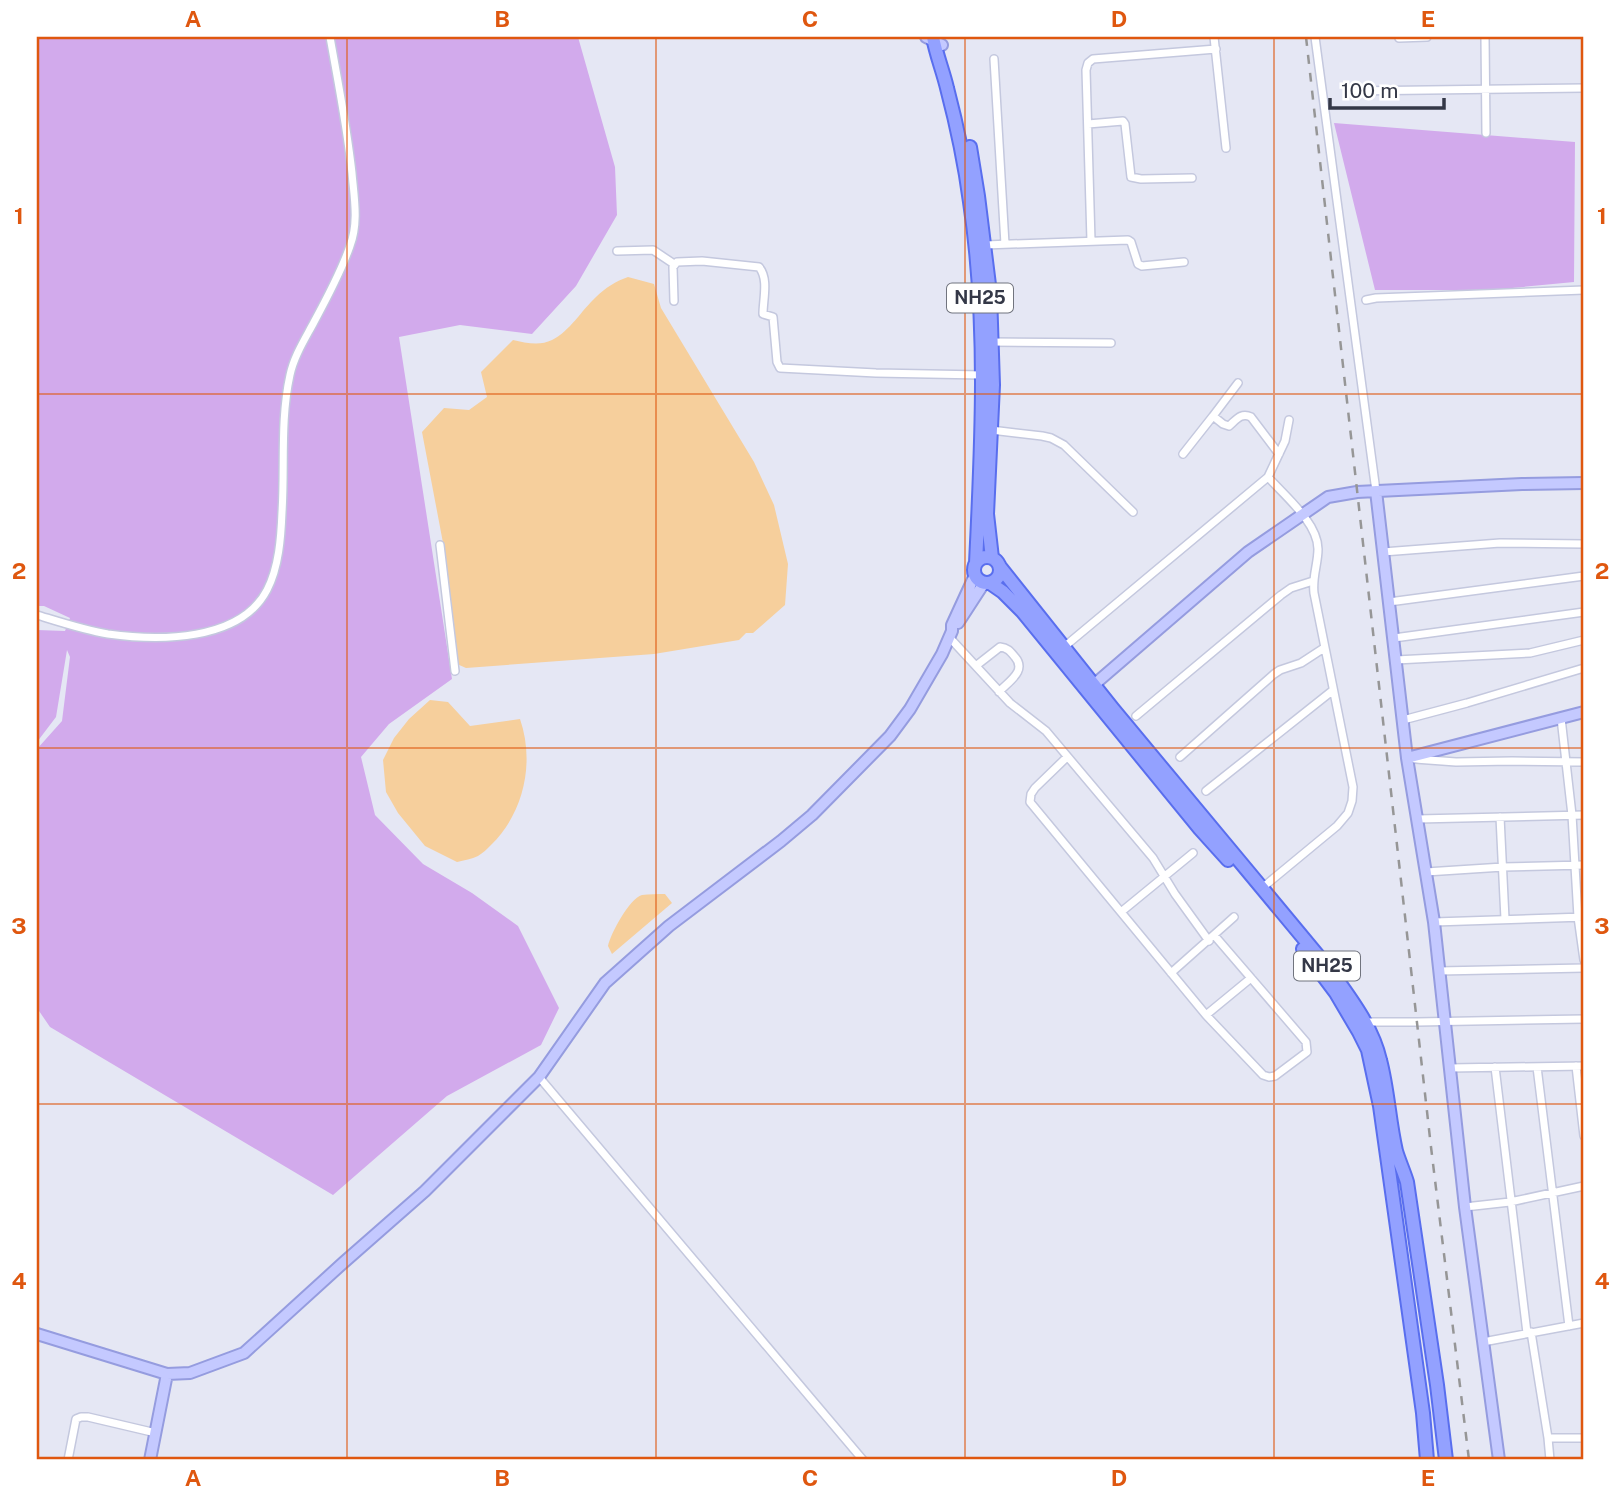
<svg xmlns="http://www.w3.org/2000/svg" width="1621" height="1497" font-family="'Public Sans',sans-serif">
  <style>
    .green { fill: #d2aaec }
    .water { fill: #f6cf9c }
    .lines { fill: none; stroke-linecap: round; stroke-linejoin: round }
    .street-casing { stroke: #c4c8de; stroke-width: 10 }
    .secondary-casing { stroke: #959cdf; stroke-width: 14 }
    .primary-casing { stroke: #596eee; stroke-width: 16 }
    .street { stroke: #fff; stroke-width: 7 }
    .secondary { stroke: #c4c9ff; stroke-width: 10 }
    .primary { stroke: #93a1ff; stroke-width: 12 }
    .rail { stroke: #969696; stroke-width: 2.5; stroke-dasharray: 9 9; stroke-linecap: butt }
    .grid { fill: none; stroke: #df570f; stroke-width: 2; stroke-opacity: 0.55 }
    .labels { text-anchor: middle; stroke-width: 5; stroke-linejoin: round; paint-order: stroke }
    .shield { fill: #fff; stroke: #71747e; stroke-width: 2 }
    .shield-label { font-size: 18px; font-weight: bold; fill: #343847 }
    .neatline { fill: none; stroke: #df570f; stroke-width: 2.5 }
    .grid-label { font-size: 23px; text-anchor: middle; font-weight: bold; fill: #df570f }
  </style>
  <rect width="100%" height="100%" fill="#e5e7f4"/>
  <path class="green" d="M37,37H578L615,167L617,215L576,286L532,334L460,325L399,337L452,679L389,724L361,757L375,815L423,864L472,893L518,926L559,1008L541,1045L447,1096L333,1195L50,1027L37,1008V749L62,721L70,657L67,650L56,717L37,742V630L65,631L70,618L44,606H37Z
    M1334,123L1575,142L1574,282L1491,290H1375Z"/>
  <path class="water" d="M628,277L654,284L661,308L754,462L774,505L788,564L785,605L753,633H746L739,640L654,654L466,668L457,664L444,548L422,432L444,408L469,410L487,397L481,372L513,340C526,343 540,346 552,340C570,331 581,311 596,297C605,288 616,281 628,277Z
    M430,700L448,702L470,726L520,719C535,762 524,813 491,845C487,849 483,853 478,856C472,859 464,860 457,862L425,846L398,813L386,792L383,760L394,738L409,719Z
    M665,894L672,903L612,954L608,946C611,933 629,899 642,895C649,894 658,894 665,894Z"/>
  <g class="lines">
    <g class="street-casing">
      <path id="street" d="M1214,37L1226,148
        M1315,37L1376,491
        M1485,37L1486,133
        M1399,38L1427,37
        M994,59L1005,244
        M1350,91L1584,88
        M1088,124L1123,121L1125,124L1131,177L1141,179L1192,178
        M1091,241L1086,70L1088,63L1093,59L1216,49
        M985,245L1128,240L1131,242L1138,264L1142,266L1184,262
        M617,251L653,250L674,264
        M1366,300L1376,298L1584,290
        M674,301L673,267L677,262L702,261L759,267C769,279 763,299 763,314L773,317L777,362L780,368L876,373L982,375
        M992,342L1111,343
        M1213,416L1238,383
        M991,430L1042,436L1051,438L1064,445L1133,512
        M1183,454L1213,416L1223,424L1229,426C1236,420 1241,412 1251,417L1279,454
        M1268,477L1285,441L1289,420
        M440,545L455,671
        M1383,552L1500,543L1584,544
        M1389,602L1584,576
        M37,615C60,622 84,630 108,634C158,641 240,642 267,590C279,567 281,537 282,512C285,467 280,420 290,375C294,356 305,339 314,322C327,298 341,272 350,246C359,222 354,197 352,173C347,127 338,82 330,37
        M949,637L1010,703L1046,731L1153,858L1175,894L1209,941
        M1394,638L1584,612
        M1064,647L1268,477C1284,495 1318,523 1318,549C1318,564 1312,577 1314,593L1353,787L1352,801L1348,813L1337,826L1262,888
        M1396,660L1530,653L1584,640
        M977,665L1000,647C1008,648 1010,651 1015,657C1027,671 1009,681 999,692
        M1136,716L1281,595L1291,588L1313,581
        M1561,718L1572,815L1578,917L1584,960
        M1403,720L1467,703L1584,668
        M1067,757L1035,788L1031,794L1030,802L1206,1015L1263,1075L1269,1077L1275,1076L1307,1052L1306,1042L1214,935
        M1180,757L1274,674L1280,670L1301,663L1324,648
        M1415,759L1456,762L1512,761L1584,762
        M1206,791L1332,691
        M1500,817L1505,919
        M1418,819L1584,815
        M1426,872L1503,867L1584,865
        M1121,912L1193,853
        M1434,922L1584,917
        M1439,971L1584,968
        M1171,973L1234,917
        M1206,1015L1251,978
        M1364,1022H1417L1584,1019
        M1576,1066L1584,1136
        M1495,1067L1527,1333
        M1537,1067L1569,1326
        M1450,1068L1584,1066
        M539,1077L863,1460
        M1465,1207L1510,1202L1584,1186
        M1531,1332L1548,1438
        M1483,1342L1584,1323
        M68,1460L76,1419L81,1417H88L156,1433
        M1550,1460L1548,1438H1584"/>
    </g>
    <g class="secondary-casing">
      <path id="secondary" d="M926,37L942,45
        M1376,491L1407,758L1434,922L1465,1207L1499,1460
        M958,623L984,583
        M1089,689L1248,552L1328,497L1357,492L1522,484L1584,483
        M1407,758L1584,712
        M37,1334L167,1374L190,1373L244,1353L343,1263L425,1191L539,1077L605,983L669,926L781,841L812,815L890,736L910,709L942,654L952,631V625L975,575
        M150,1460L167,1374"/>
    </g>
    <g class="primary-casing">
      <path id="primary" d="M933,37C936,54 943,71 947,88C957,126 965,164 970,202C988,323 982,442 976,563
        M970,147L978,196L990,293L993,385L987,514L992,558
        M974 570a13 13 0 1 1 26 0a13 13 0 1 1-26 0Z
        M1000,567L1113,709L1330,970C1350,998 1372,1026 1380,1060C1388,1090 1389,1121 1396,1151C1399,1161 1404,1172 1407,1182L1437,1385L1446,1460
        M990,583L1003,592L1022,611L1200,829L1228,860
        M1303,949L1336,993L1359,1032L1368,1050L1380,1106L1423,1413L1427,1460"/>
    </g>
    <use href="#street" class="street"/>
    <use href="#secondary" class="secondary"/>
    <use href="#primary" class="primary"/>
    <path class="rail" d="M1306,37L1431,1147L1469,1460"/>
  </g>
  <path class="grid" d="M347,37V1460M656,37V1460M965,37V1460M1274,37V1460M37,394H1584M37,748H1584M37,1104H1584"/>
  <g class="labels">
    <g class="shield">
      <rect x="947" y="283.5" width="66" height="29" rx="5"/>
      <rect x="1294" y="951.5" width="66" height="29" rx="5"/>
    </g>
    <g class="shield-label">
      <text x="980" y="304">NH25</text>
      <text x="1327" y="972">NH25</text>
    </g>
  </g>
  <rect width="1621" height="1497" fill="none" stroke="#ffffff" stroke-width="77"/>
  <path d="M1330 98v10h114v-10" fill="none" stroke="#343847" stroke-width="3.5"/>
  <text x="1341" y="98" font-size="21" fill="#343847" stroke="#ffffff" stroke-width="5" paint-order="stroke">100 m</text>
  <rect x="38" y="38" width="1544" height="1420" class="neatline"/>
  <g class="grid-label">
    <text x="193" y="27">A</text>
    <text x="502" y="27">B</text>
    <text x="810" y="27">C</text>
    <text x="1119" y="27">D</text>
    <text x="1428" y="27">E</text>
    <text x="19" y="224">1</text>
    <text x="1602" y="224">1</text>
    <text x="19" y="579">2</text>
    <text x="1602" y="579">2</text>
    <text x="19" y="934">3</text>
    <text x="1602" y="934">3</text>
    <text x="19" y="1289">4</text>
    <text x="1602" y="1289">4</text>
    <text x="193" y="1486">A</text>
    <text x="502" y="1486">B</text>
    <text x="810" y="1486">C</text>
    <text x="1119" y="1486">D</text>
    <text x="1428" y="1486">E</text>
  </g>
</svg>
